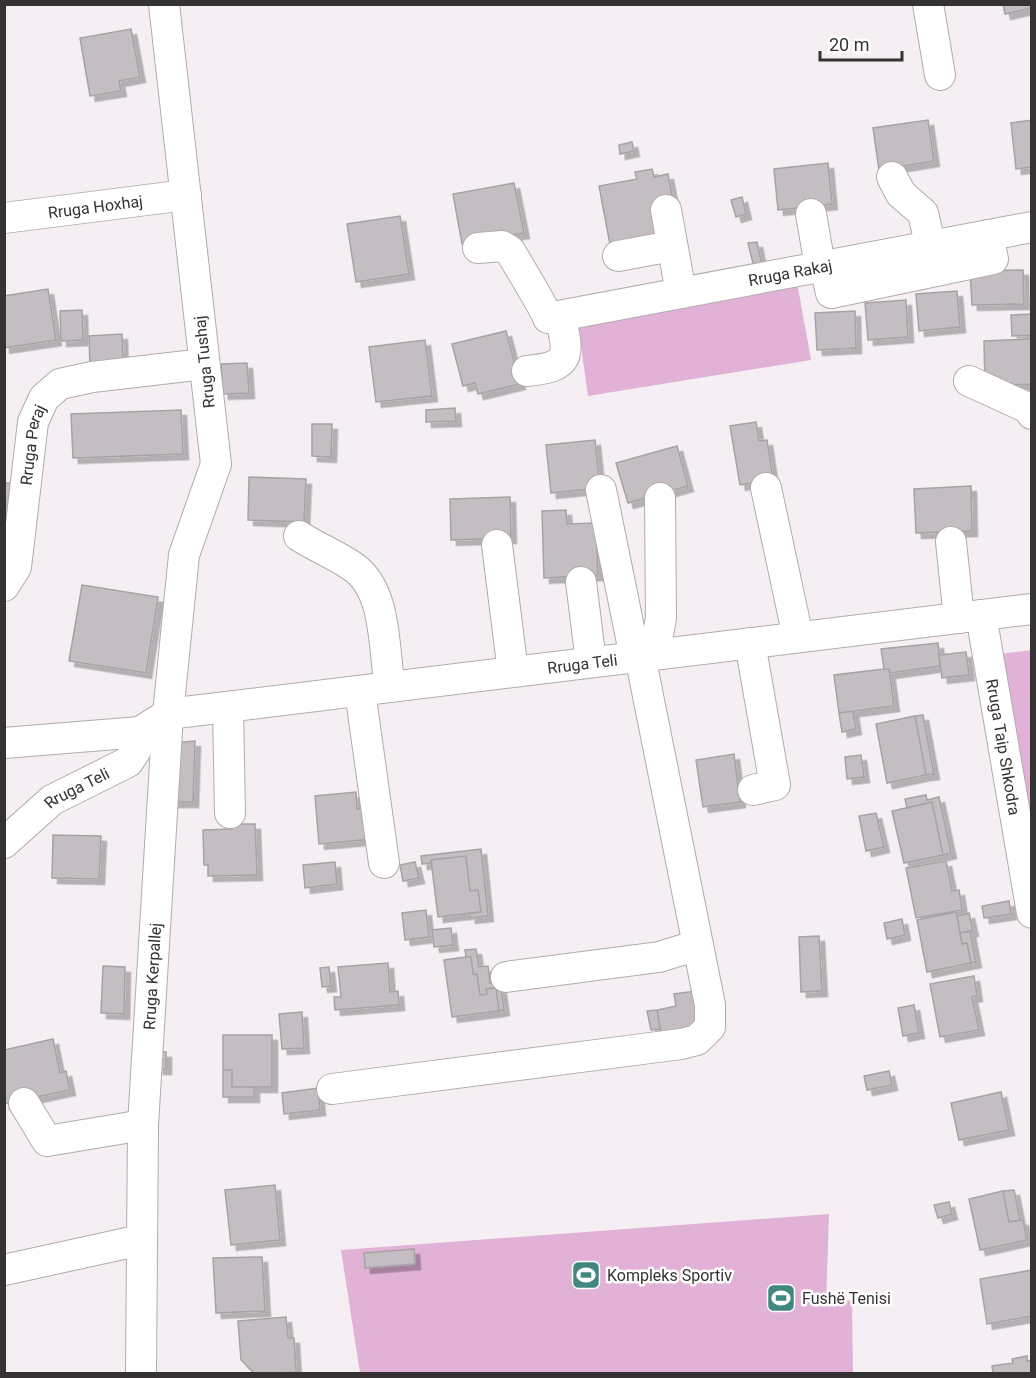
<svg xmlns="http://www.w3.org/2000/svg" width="1036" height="1378" font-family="Roboto,sans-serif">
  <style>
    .green { fill: #e1b1d6 }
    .building { fill: #c4bec3; stroke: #a8a2a6; stroke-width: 1.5; filter: url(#shadow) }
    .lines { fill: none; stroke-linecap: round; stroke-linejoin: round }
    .minor-casing { stroke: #b1abaf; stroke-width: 32 }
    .minor { stroke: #fff; stroke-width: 30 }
    .labels { text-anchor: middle; stroke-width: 5; stroke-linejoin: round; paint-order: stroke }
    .street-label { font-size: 16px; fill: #353234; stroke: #fffeff }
    .poi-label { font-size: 16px; fill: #353234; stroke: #fffeff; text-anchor: start }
  </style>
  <defs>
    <filter id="shadow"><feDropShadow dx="5.5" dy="5.5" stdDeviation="0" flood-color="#0004"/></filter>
  </defs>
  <rect width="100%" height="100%" fill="#f5eff3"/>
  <path class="green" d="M797,282L811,360L588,396L578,324Z
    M1031,650V853L991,655Z
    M829,1214L826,1305L852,1300L853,1373H360L341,1250Z"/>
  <path class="building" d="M1003,4H1032V8L1005,14Z
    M131,29L140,77L119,81L121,91L90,96L80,38Z
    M928,120L934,161L879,170L873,128Z
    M1032,120V167L1016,169L1011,123Z
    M632,142L634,151L620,154L619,145Z
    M828,163L832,204L778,210L774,169Z
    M652,169L654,177L668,174L674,206L666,245L612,255L599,186L637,179L635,172Z
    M514,183L524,233L462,244L453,194Z
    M742,197L746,214L736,217L731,200Z
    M400,216L409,274L356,282L347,224Z
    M757,242L762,265L754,267L748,243Z
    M1023,270L1024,304L972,305L970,271Z
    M48,289L56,340L4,348V296Z
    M957,291L960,327L919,331L916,294Z
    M906,300L908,337L868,340L865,303Z
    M82,310L83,340L61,341L60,311Z
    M855,311L856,348L817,350L815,313Z
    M1032,314V335L1012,336L1011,315Z
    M506,331L520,384L478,394L475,383L463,386L452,344Z
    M122,334L123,365L90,367L89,336Z
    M1032,339V384L985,386L984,341Z
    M425,340L432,396L376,402L369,347Z
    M247,363L249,393L223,394L221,364Z
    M455,408L456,421L426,422V410Z
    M181,410L183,454L73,458L71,414Z
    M756,422L759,441L767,440L773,480L740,485L730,426Z
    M312,424H332L331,457L312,456Z
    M595,440L600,488L551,493L546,445Z
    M677,446L688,486L628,503L616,463Z
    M249,477L306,479L304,522L248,520Z
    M4,483H11L12,529L4,530Z
    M971,486L972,531L916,533L914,489Z
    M510,497L511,538L451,540L450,499Z
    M566,510L567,524L596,523L598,575L544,578L542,511Z
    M82,585L158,597L146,673L69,661Z
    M938,643L940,666L890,673L889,669H884L881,649Z
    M966,652L969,675L942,678L939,655Z
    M884,669H889L894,706L839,713L834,675Z
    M853,711L856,729L842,732L839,713Z
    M923,715L934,774L926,775L915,716Z
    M915,716L926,775L887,783L876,724Z
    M195,741L193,802H167L172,743Z
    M734,754L740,802L703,807L696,760Z
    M861,755L864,777L847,779L845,757Z
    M356,792L357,809L370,808L373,839L319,844L315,796Z
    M926,795L927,800L939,797L951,853L943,855L932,802L907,808L905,799Z
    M932,802L943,855L904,863L892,811Z
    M876,813L884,847L866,851L859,816Z
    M232,824H255L257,875L208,876V865H204L203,830L232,829Z
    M53,835L101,836L99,879L52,878Z
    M481,849L488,916L470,918L469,913L481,912L478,890L470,891L466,856L431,860L432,863L422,864L421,856Z
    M466,856L470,891L478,890L481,912L438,917L431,860Z
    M946,861L952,891L959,890L962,910L916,918L906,868Z
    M335,862L337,884L305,888L303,865Z
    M415,862L419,878L403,881L400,865Z
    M1009,901L1011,914L984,918L982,906Z
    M426,910L429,937L405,940L402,913Z
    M956,912L962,944L967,943L971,963L927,972L917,920Z
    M969,913L973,931L960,933L957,916Z
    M902,919L905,935L887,939L884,923Z
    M451,928L453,945L434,947L432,930Z
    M970,931L976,962L971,963L967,943L962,944L960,933Z
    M819,936L822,991L801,992L799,937Z
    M476,949L479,967L488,966L490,983L500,982L504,1010L499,1011L496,988L486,989L487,994L480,995L477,974H473L471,957H466L465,950Z
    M466,957H471L473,974H477L480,995L487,994L486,989L496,988L499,1011L452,1017L444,960Z
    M388,963L390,992L398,991L399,1005L335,1010L334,997H341L338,967Z
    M103,966L125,967L124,1014L101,1013Z
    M329,967L331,986L322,987L320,968Z
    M974,976L977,996L972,997L979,1030L940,1037L930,984Z
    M696,991L699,1029L662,1038L657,1010L676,1006L674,994Z
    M914,1005L919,1033L903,1036L898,1008Z
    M657,1010L660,1029L651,1030L647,1011Z
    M302,1012L304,1048L282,1049L279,1014Z
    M223,1035H272V1087H232V1070H223Z
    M53,1039L60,1073L66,1071L70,1090L4,1104V1050Z
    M157,1052H166V1069H158Z
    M223,1070H232V1087H254V1097H223Z
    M889,1071L892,1085L867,1090L864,1076Z
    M318,1088L320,1110L284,1114L282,1093Z
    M1001,1092L1009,1130L959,1140L951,1103Z
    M275,1185L280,1240L231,1245L225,1190Z
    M1014,1190L1020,1220L1009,1222L1003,1191Z
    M1003,1191L1009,1222L1023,1220L1027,1240L980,1250L969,1199Z
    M949,1202L952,1214L938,1218L934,1205Z
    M414,1249L415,1264L365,1268L364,1253Z
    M262,1257L265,1311L216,1313L213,1258Z
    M1032,1270V1316L987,1324L980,1279Z
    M286,1317L288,1338H294L296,1372L255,1374L241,1360L238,1321Z
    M1027,1356V1361L1032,1360V1374H993L992,1366L1013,1363L1012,1359Z"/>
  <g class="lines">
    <g class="minor-casing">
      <g id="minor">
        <path d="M928,4L940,75"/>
        <path d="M892,177L901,194L923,213L935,266"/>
        <path d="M666,210L681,293"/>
        <path d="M811,214L820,266"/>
        <path id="s1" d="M4,218L186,195"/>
        <path id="s2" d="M478,248L502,246L510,251C516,261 546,311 548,318L1032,227"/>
        <path d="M618,256L672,246"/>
        <path d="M825,266L831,293L993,259L988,235"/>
        <path d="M527,371C571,367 570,356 560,316"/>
        <path d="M969,381L1028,408L1032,414"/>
        <path d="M766,488L798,637"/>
        <path d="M601,490L635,657"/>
        <path d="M299,536C316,547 336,555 352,566C388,590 383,649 390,687"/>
        <path d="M951,542L959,618"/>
        <path d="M497,545L513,672"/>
        <path d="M581,582L591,662"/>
        <path id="s3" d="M4,586L16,567L33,422L44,398L60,384L92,377L204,364"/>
        <path id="s4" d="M981,615L1032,913"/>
        <path d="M750,643L775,785L753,790"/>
        <path d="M659,654L657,640L661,618L660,498"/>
        <path d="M360,691L384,863"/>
        <path d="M228,707L230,813"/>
        <path d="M4,743L140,732"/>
        <path id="s5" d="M4,843L52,800L128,762L136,750L140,732L168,714L1032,609"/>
        <path d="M506,977L659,957L698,945"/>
        <path d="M332,1089L681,1044L697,1040L710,1027V1005L640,656"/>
        <path d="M24,1103L47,1141L143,1125"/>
        <path d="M4,1270L141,1240"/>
        <path id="s6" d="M141,1374L143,1125L168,714L184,555L216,464L164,4"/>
      </g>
    </g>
    <use href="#minor" class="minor"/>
  </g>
  <defs>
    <g id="stadium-square" transform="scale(1.5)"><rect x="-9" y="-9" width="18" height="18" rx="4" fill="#42877f" stroke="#fffeff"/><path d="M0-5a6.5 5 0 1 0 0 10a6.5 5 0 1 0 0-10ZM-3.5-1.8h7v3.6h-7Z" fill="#fff"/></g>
  </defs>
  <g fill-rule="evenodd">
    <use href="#stadium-square" x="586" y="1275"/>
    <use href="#stadium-square" x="781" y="1298"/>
  </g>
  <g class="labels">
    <g class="street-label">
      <text dy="6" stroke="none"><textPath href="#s1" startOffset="92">Rruga Hoxhaj</textPath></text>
      <text dy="6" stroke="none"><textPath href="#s2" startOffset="357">Rruga Rakaj</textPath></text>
      <text transform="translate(204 362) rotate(-96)" y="6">Rruga Tushaj</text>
      <text dy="6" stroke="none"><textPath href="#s3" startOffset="146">Rruga Peraj</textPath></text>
      <text dy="6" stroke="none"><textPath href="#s5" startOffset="633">Rruga Teli</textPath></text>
      <text dy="6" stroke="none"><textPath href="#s4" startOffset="134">Rruga Taip Shkodra</textPath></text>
      <text dy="6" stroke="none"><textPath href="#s5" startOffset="92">Rruga Teli</textPath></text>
      <text dy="6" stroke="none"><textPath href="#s6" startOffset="398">Rruga Kerpallej</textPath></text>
    </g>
    <g class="poi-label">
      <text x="607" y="1281">Kompleks Sportiv</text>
      <text x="802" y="1304">Fushë Tenisi</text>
    </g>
  </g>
  <rect width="1036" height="1378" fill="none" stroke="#353234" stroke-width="12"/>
  <path d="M820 51v9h82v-9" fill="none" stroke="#353234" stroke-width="3"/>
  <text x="829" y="51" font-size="18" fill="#353234" stroke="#fffeff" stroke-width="4.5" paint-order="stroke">20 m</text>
</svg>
